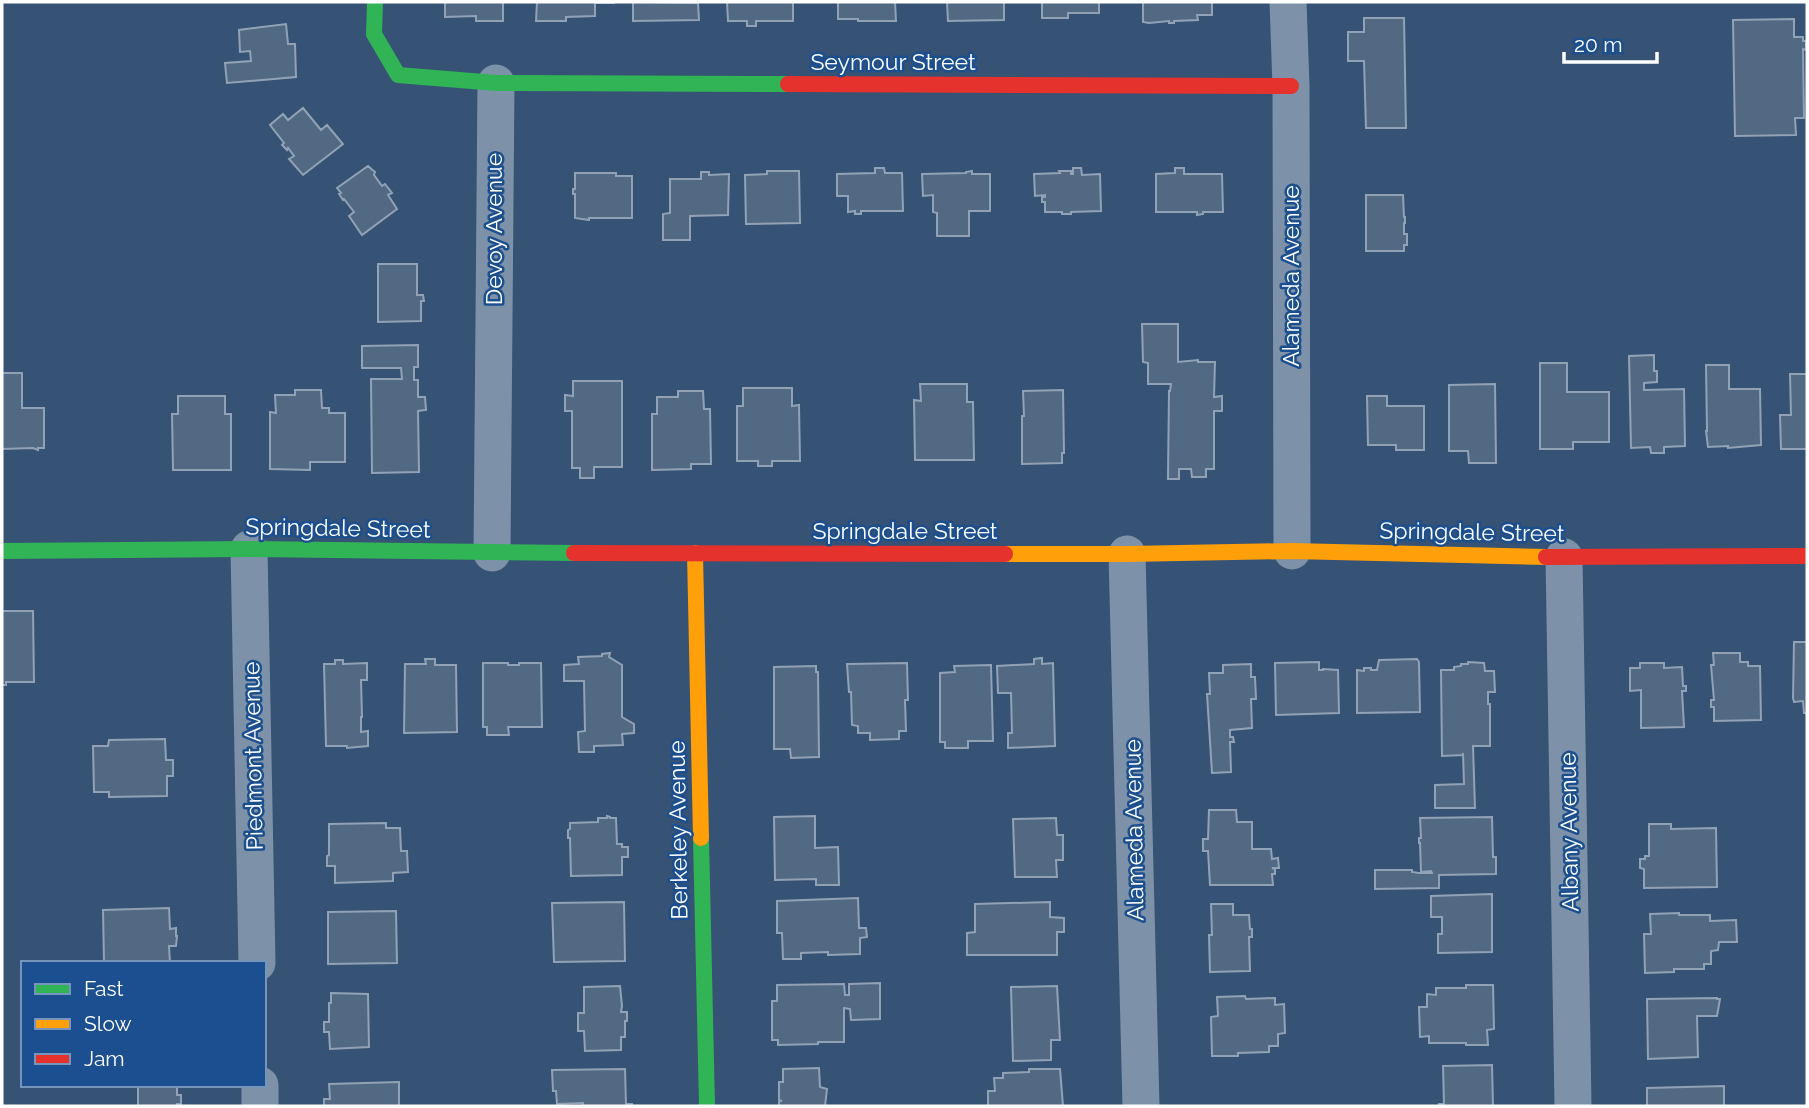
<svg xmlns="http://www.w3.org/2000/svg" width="1809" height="1108" font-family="Raleway,sans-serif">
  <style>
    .building { fill: #526984; stroke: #92a2b6; stroke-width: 2 }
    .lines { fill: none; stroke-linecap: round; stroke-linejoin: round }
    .street { stroke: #7d92a8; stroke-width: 37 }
    .fast { stroke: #30b455; stroke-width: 16 }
    .slow { stroke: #ff9f0a; stroke-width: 16 }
    .jam { stroke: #e5322d; stroke-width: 16 }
    .labels { text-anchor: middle; stroke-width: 5; stroke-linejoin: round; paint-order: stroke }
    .street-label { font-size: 23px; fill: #fff; stroke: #1b4f8f }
  </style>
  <rect width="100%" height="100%" fill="#365274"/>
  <path class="building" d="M445,2H503V21H476V16L445,17Z
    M537,2H614V3H595V16L566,17V21H536Z
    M633,2L698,3L699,20L633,21Z
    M727,2H793V21H756V26H747V21H728Z
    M838,2H895L896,21H858V19H838Z
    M947,2H1004V20L948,21Z
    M1042,2H1099V13H1068V18H1042Z
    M1143,2H1212V15H1197L1198,20L1174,21V23H1169V21L1149,23L1143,22Z
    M1364,18H1404L1406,128H1366L1364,61H1348V32H1364Z
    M1794,19V37H1803V41H1806V50L1803,49L1804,118H1795L1796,135L1735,136L1733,20Z
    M286,24L288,44H295L296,77L227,83L225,63L251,61L250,51L240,52L239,30Z
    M303,108L321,130L327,125L343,144L303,175L289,159L294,156L288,148L287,150L282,145L284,143L270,125L283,114L288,120Z
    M368,166L375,172L374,175L382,186L385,184L392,193L388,195L397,209L362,235L349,216L354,212L344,199L343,200L339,194L341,193L337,188Z
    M875,168H884L885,173H902L903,211H861V214H855V211L848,212V196H837V174L875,173Z
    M1073,168H1081L1082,175L1100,174L1101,211L1071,212V214H1062V212H1045V202H1042V197H1045V195L1035,196L1034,174L1060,173L1059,171H1071V174H1073Z
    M1175,168H1184V174H1222L1223,212H1203V214L1197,215V212H1156V174L1175,173Z
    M767,171H799L800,223L746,224L745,175L767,174Z
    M972,171V174H990V211H969V236H937V213L933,212V195L923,196L922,174L966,173V172Z
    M701,172H709V175L729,174L728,215L690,216V240H663V214L670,213V179H701Z
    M575,173H616V176H632V218H589V220L575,218V194H573V189H575Z
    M1366,195H1403L1404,217H1405V223H1404V234H1407V245H1404V251H1366Z
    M378,264H417V295H423L424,301H421V321L378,322Z
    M1142,324H1178V362L1198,360V362H1215L1214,397L1222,396V411H1214V469H1206V477H1192L1191,469H1179V479H1168L1169,391H1170L1171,384H1148V363L1143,362Z
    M418,345V367H414V380H418V397H425L426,410L418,411L419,472L372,473L371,379H402L401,368H362V346Z
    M1654,355V371H1657V382L1644,383V390L1684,389L1685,446L1664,447V453H1651L1650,447L1631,448L1629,356Z
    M1540,363H1567V392H1609V442H1573V449H1540Z
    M1706,365H1729V389H1760L1761,445L1728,448V446L1708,447L1706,431H1707Z
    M2,373H22V408H44V448H38V450L33,448L2,449Z
    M1790,374H1807V449H1781L1780,415H1791Z
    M573,381H622V467H594V478H580V468H572V411H565V395L573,396Z
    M920,384H967V402H973L974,460H915L914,400L921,401Z
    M1495,384L1496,463H1469L1468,451H1449V385Z
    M743,388H792V406L799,405L800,461H772V466H758V461H737V406H743Z
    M295,390H321L322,408H329V413H345V462H310V470L270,469V412L276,413L275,395H295Z
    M1063,390L1064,453H1062V463L1022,464V416H1024L1023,391Z
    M678,391H703L704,409H710L711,464H691V469L652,470V414H657V397H678Z
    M178,396H225V414H231V470H173L172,414H178Z
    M1367,396H1387V406H1424V450H1396V445H1368Z
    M2,611H33L34,682H6V685H2Z
    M1794,642H1807V713H1804L1803,701L1794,702L1793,698Z
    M610,653L609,657L622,665V717L634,724V733L622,734L623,745L594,746V752H579L578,732L585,731L584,681H564V665L579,664L578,657L602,656V654Z
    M1713,653H1740V662H1748V666H1760L1761,720L1714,721V707H1711V700H1714L1711,665H1714Z
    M1042,658V664L1053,663L1055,746L1008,748V733H1012L1011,693H998L997,666L1034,664V659Z
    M425,659H435V665H456L457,732L404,733L405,664H426Z
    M1417,659L1419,662L1420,712L1357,713V670L1364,671V668H1371V670H1377L1379,660Z
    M335,660H343V664L367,663V680H361L362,717H361V732L368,731V746L347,748V746H326L324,664H335Z
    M1319,662V670H1323V669L1338,670L1339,713L1276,715L1275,663Z
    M1468,662L1484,663L1485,671H1494L1495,692H1488V704H1490V746H1473L1475,808H1435V785L1464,784L1463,753V755L1442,756L1441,670H1454V667L1461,666V664H1468Z
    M483,663H508V665H519V663H541L542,727H508L509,735H487V727H483Z
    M907,663L908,700H905L906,731H899V739L870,740V733H858V726L852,725L851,692H849L847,664Z
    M1640,663H1664V668L1682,667L1683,686H1686V691H1682L1684,727L1641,728V690L1630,691V668H1640Z
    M1251,664V677H1255L1256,699H1251L1252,728L1230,730V737H1233L1234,742H1230L1231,772L1212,773L1207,694H1210L1209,673H1223V665Z
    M991,665L993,741H968V748H945V742H940V673L955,672L954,666Z
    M816,666V672H818L819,757L791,758L790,749H774V667Z
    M165,739L166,760H173V776H167V796L109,797V792H94L93,746H108L109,740Z
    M1209,810H1236L1237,822H1252V849H1271L1272,859L1278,858L1279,868H1272L1275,869V874H1272L1273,885H1210L1208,851H1203V839H1208Z
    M607,816L610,817V818H616L617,844H622V847H628V857H622V875L571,876L570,838H568V830L570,829V823L598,822V818H607Z
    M815,816V848L838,847L839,885H816V879L775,880L774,817Z
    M1492,817L1493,857H1496V874L1439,875V888L1375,889V870H1412V872L1419,873H1432L1431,871L1421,872L1420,843H1419V838H1421L1420,818Z
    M1056,818L1057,835H1063V860H1056L1057,877H1015L1013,819Z
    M386,823V828H400L401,851H407L408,872L393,873V881L335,883V866H327V856L329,855V824Z
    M1649,824H1671V829L1716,828L1717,887L1644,888V869L1640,868V859H1645V856H1649Z
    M1492,894V952L1438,953V934H1442V917H1431V896Z
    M858,898L859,928H866L867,937L860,938V954L828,955V952L801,953V959H783L782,933H777V901Z
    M624,902L625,961L554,962L552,903Z
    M1050,902V917L1064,918V932H1057V955H967V933L975,932V904Z
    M1211,904H1233V915H1249L1250,929H1252V937H1249L1250,971L1210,972L1209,935H1212Z
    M169,908L170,929L176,928V936H177L176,946H169L170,963H104L103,910Z
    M396,911L397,963L328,964V912Z
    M1679,913V915H1710V921L1736,920L1737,942H1719L1718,950L1711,951V964H1704V969H1674V972L1645,973L1644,934H1651L1650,914Z
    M880,983V1019L851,1020L850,1009L844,1008V1042H818V1044L778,1045V1040H772V1001H777V985L844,984L845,995H849V984Z
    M1466,985H1493L1494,1029L1487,1030L1488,1045H1466V1043H1429V1036L1420,1037L1419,1007H1427V994L1436,995V988H1466Z
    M620,986L622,1006L621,1012H627V1021H625V1037H621V1050L585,1051L584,1031H578V1013H584V987Z
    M1057,986L1060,1040H1051V1060L1013,1061L1011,987Z
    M331,993L368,994L369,1047L330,1049L329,1032H324V1022H329V1003H331Z
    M1245,996L1246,999L1275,998V1005L1284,1004L1285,1033L1278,1034V1046H1269V1052L1238,1053V1056H1212L1211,1017L1218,1016L1217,997Z
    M1717,998V999H1720L1717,1016H1697L1698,1057L1648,1059L1647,999Z
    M1492,1065L1493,1106H1439V1104H1444L1443,1066Z
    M819,1068L820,1087L827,1089L825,1106H779V1101H782L779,1100V1082H783V1069Z
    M625,1069L626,1104H632V1106H583V1103L557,1104L556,1091H553L552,1070Z
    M1029,1069H1060L1063,1106H988V1091H995L994,1078H1003V1073L1029,1072Z
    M399,1082V1106H324V1099H330L329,1084Z
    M138,1085H177V1095H181V1104H177V1106H138Z
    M1724,1086V1106H1647V1088Z"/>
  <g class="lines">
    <path class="street" d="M1288,2L1291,86L1292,551
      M249,549L257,963
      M492,553L496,83
      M1127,554L1141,1106
      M1564,557L1573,1106
      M260,1085V1106"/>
    <path class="fast" d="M375,2L374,34L398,75L496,83L788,84
      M2,551L249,549L574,553
      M701,838L707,1106"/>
    <path class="slow" d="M695,553L701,838
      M1005,554H1127L1292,551L1546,557"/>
    <path class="jam" d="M788,84L1291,86
      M574,553L1005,554
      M1546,557L1807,556"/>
  </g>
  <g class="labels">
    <g class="street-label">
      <text x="893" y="70">Seymour Street</text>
      <text transform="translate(494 229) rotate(-90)" y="8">Devoy Avenue</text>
      <text transform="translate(1291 276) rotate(-90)" y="8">Alameda Avenue</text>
      <text transform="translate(338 528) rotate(1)" y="8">Springdale Street</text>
      <text x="905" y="539">Springdale Street</text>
      <text transform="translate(1472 532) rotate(1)" y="8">Springdale Street</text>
      <text transform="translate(253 756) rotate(-91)" y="8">Piedmont Avenue</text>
      <text transform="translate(678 830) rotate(-91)" y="8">Berkeley Avenue</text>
      <text transform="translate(1134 830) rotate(-91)" y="8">Alameda Avenue</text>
      <text transform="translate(1569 832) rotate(-91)" y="8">Albany Avenue</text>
    </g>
  </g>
  <rect width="1809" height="1108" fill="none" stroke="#ffffff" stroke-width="7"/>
  <rect x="21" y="961" width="245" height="126" fill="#1b4f8f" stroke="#7695bc" stroke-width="2"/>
  <rect x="35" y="984" width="35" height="10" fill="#30b455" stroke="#7695bc" stroke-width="2"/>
  <text x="84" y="996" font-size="21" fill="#ffffff">Fast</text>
  <rect x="35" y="1019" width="35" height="10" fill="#ff9f0a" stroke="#7695bc" stroke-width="2"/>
  <text x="84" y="1031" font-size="21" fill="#ffffff">Slow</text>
  <rect x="35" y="1054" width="35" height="10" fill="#e5322d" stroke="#7695bc" stroke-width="2"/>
  <text x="84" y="1066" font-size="21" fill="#ffffff">Jam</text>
  <path d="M1564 52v10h93v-10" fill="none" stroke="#ffffff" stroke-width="3.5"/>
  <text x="1574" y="52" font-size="21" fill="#ffffff" stroke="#1b4f8f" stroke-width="5" paint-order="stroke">20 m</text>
</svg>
